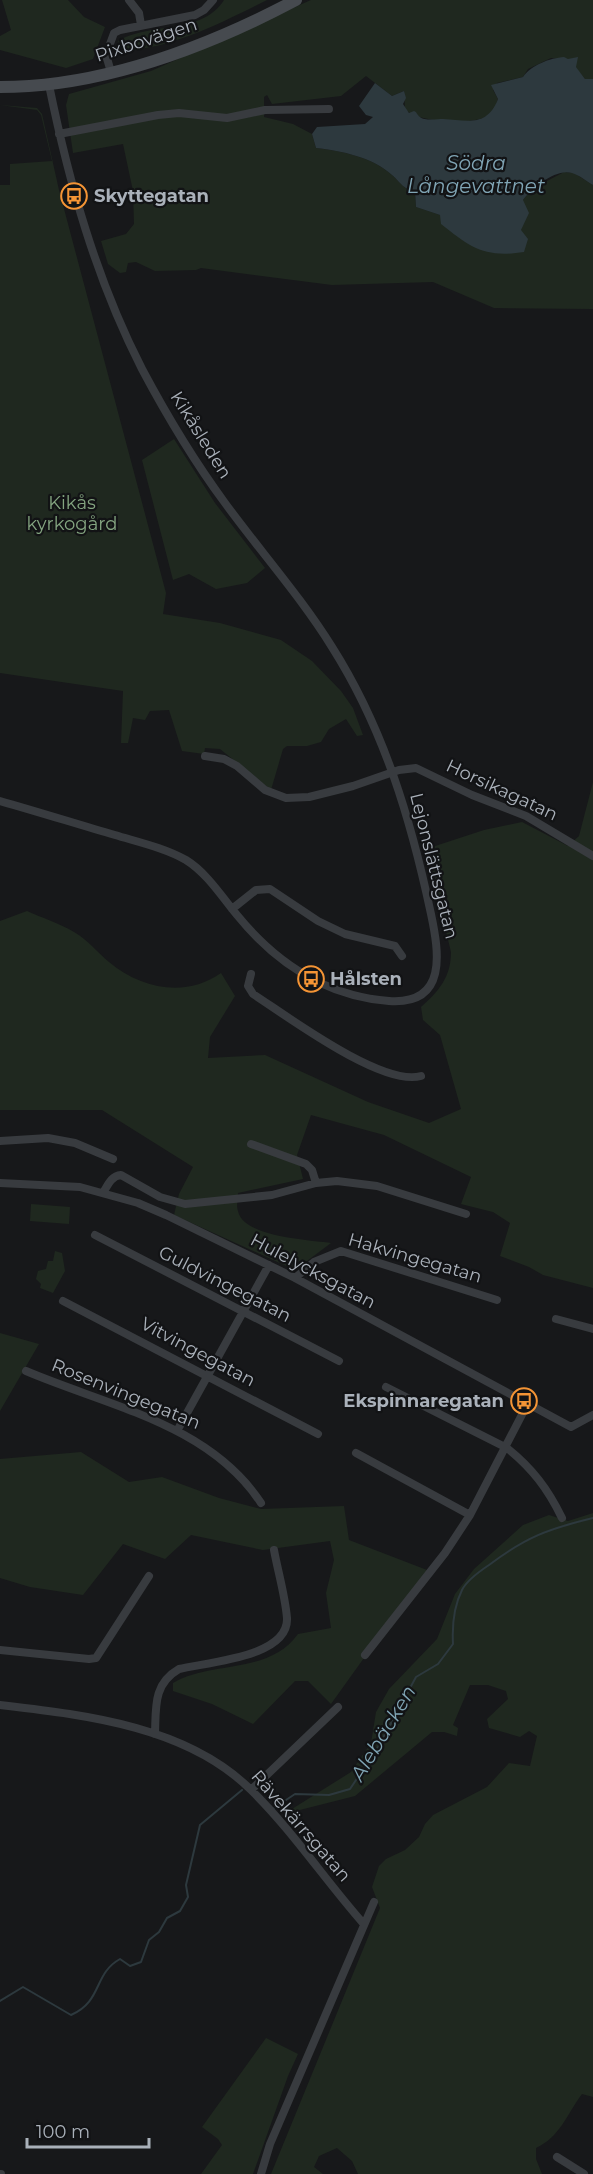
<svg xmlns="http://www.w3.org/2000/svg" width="593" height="2174" font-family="Montserrat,sans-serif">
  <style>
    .green { fill: #1f281f }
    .water { fill: #2d393e }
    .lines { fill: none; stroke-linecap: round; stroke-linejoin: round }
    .stream { stroke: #2d393e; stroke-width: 2 }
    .street { stroke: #383b3f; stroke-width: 8 }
    .secondary { stroke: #464a4f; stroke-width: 12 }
    .labels { text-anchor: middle; stroke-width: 4.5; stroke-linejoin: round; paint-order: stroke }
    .street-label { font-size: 18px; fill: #aab1ba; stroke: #121315 }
    .poi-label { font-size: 18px; font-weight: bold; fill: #aab1ba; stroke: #121315; text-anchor: start }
    .park-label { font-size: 18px; fill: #84a580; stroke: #121315 }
    .water-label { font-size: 20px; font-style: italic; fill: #80a5b5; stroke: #121315 }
  </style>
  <rect width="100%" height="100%" fill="#17181a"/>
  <path class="green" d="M2,0H68L84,17L105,27L93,59L66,68L0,50V36L11,30Z
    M224,0H267C223,22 173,48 123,51L118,41C149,22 202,35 224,0Z
    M311,0H593V79H585L568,59L551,58L528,69L523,77L497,83L493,90L498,99C496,104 495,110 492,113C479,127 416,123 405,109L404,91L392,96L366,76L341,96L272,104L267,95L264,97V117L293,124L312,134L316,148C342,151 372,157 392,175C402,184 401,187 415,192L416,207L440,215L521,230L523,200L532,189L564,172L574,173L593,185V309L494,308L433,282L332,285L201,268L196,270L155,271L136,262L128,263L126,272L120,273L108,264L101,241L126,234L134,224L133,191L123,144L73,153L66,105L69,94L151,71Z
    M0,105L37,108L42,114L59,190L166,593L163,614L220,623L281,640L312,661L341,691L353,708L363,735L357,736L346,719L329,729L321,742L307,746H287L283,749L271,790L220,749L205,748L204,754L182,751L169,710L150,711L145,720L133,718L128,743H121L123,691L0,673V185H10V164L52,161L41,115L37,110Z
    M174,439L215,503L265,568L247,583L216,589L189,574L173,580L142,460Z
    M593,782V1288L543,1275L529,1267L500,1256L510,1223L493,1212L461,1204L471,1177L384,1135L311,1115L297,1155L303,1179L238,1193C238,1198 236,1206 238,1211C243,1237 309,1240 331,1243L295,1270L174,1215L179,1194L193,1167L102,1110H0V921L27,911C42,918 59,923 74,932C87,939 98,953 109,962C141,989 186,998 221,973L235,996L210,1037L208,1058L265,1055L368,1102L429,1123L461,1109L440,1035L423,1020L421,1007C439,991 451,977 451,952L426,849L484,830L522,822L568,846L579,836Z
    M31,1204L70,1207L69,1224L30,1221Z
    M55,1251L62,1253L65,1271L53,1293L40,1288L41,1284L36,1279L38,1271L46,1269L48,1261H53Z
    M0,1333L39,1344L0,1411Z
    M81,1452L129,1482L162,1477L219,1498L261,1509L344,1506L349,1540L427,1570L331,1704L308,1681H295L253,1724L212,1704L173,1691V1683C212,1660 269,1675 298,1634L331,1628L326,1593L334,1560L330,1541L263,1550L191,1535L165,1559L123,1544L83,1595L30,1587L0,1578V1459Z
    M593,1513V2097L582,2094C567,2114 560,2137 536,2148V2159L542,2174H358L352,2161L337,2148L319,2156L314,2167L323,2174H271L380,1908L372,1887L379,1866L386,1859L405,1850L419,1837L425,1824L433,1815L487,1787L509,1763L530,1766L537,1736L529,1731L520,1737L489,1728L487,1719L508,1699L506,1691L488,1685H470L453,1725L458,1728L457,1736L444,1732H432L355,1796L284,1814L351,1772L371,1743L376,1712L389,1689L437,1639L455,1594L474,1569L523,1525L549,1515L568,1521Z
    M266,2038L298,2054L288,2076L253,2174H201L222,2145L218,2139L202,2127Z"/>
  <path class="water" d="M564,57L568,59L578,57L576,67L585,79H593V185C586,181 579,175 572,173C556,168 532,188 523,200L529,213L521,230L528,239L524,252C485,258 471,248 441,224L440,215L416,207L415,192C401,187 402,184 392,175C372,157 342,151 316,148L312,134L317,127L365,124L373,117L366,115L359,106L375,83L392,96L404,91L406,98L403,104L409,113L414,111C417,112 417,115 420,117C424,121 438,119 443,119C466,120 487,128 498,99L491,85L523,77C531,65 550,58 564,57Z"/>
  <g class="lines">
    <path class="stream" d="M274,1808L295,1794L329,1795L350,1789L378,1747L416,1677L438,1664L453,1644C452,1626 454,1606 462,1590C467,1580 480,1571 489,1565C526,1537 548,1529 593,1518
      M0,2001L23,1987L71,2015C103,2001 93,1974 120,1959L130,1966L141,1962L149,1940L159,1932L167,1918L180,1911L188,1897L186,1885L200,1825L242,1790"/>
    <path class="street" d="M129,0L139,13L141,25
      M111,72L106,55L114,33L120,30L195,15L204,10L213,0
      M59,134L158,115L179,113L227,118L265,110L329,109
      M205,756L224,759L237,766L265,790L286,798L309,797L353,786L399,770L416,768L472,795L526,816L593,856
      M0,801C39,812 77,824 115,835C138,842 165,848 186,860C207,873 222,897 237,915C276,963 326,996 389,1001C448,1005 439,952 431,914C411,820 384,729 332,647C301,597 260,551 225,503C194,461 167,416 142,369C96,279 69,183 49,85
      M232,909L256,890L270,889L318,921L345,934L395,946L402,956
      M251,974L248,986L253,994C287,1016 382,1087 421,1076
      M0,1141L48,1138L75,1143L113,1159
      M251,1144L306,1164L312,1170L316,1183
      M0,1183L80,1187L138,1203L166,1215L295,1278L571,1427L593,1415
      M103,1193C108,1185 111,1176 121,1175L160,1197L185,1204L272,1195L316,1183L337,1181L377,1186L466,1214
      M95,1235L339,1361
      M295,1278L314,1262L341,1251L497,1300
      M63,1301L318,1434
      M556,1319L593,1329
      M26,1371C108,1406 209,1424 261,1503
      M386,1387L507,1448C532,1468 548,1489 562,1518
      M177,1431L269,1265
      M356,1453L470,1515
      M0,1650L89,1659L96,1658L149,1576
      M365,1655L445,1553L470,1515L528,1403
      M0,1705C85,1715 187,1726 251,1790C292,1830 325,1880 363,1923
      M155,1734C156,1707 153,1684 179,1669C208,1662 289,1657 287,1618C285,1595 278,1572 274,1550
      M251,1790L338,1707
      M557,2157L584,2174
      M0,2174H1
      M261,2174L270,2144L374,1902"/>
    <path class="secondary" d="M0,87C101,87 207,47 296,0"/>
  </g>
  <defs>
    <g id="bus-ring" transform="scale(1.35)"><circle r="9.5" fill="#121315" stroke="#f49435" stroke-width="1.5"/><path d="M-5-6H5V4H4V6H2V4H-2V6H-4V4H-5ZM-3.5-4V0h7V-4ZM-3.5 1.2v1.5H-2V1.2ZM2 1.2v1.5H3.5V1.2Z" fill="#f49435"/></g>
  </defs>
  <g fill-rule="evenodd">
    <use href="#bus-ring" x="74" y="196"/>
    <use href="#bus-ring" x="311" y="979"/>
    <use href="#bus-ring" x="524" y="1401"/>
  </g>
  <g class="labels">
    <g class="street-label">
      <text transform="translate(146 40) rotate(-18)" y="6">Pixbovägen</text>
      <text transform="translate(201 435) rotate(58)" y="6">Kikåsleden</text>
      <text transform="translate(502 790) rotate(25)" y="6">Horsikagatan</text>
      <text transform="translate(434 866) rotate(76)" y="6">Lejonslättsgatan</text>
      <text transform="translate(415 1258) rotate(16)" y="6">Hakvingegatan</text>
      <text transform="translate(313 1271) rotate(28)" y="6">Hulelycksgatan</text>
      <text transform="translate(225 1284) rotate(27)" y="6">Guldvingegatan</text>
      <text transform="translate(198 1352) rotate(28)" y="6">Vitvingegatan</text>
      <text transform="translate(126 1394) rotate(22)" y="6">Rosenvingegatan</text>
      <text transform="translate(301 1826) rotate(49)" y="6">Rävekärrsgatan</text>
    </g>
    <g class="poi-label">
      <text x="94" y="202">Skyttegatan</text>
      <text x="330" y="985">Hålsten</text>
      <text x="504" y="1407" text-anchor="end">Ekspinnaregatan</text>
    </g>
    <g class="park-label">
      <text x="72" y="509">Kikås<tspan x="72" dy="21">kyrkogård</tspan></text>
    </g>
    <g class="water-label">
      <text x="476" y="170">Södra<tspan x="476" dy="23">Långevattnet</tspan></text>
      <text transform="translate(383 1733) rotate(-59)" y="7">Alebäcken</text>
    </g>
  </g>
  <path d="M27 2138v9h122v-9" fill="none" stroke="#aab1ba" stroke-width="3"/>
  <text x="36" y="2138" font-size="18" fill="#aab1ba" stroke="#121315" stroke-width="4.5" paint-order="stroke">100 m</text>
</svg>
